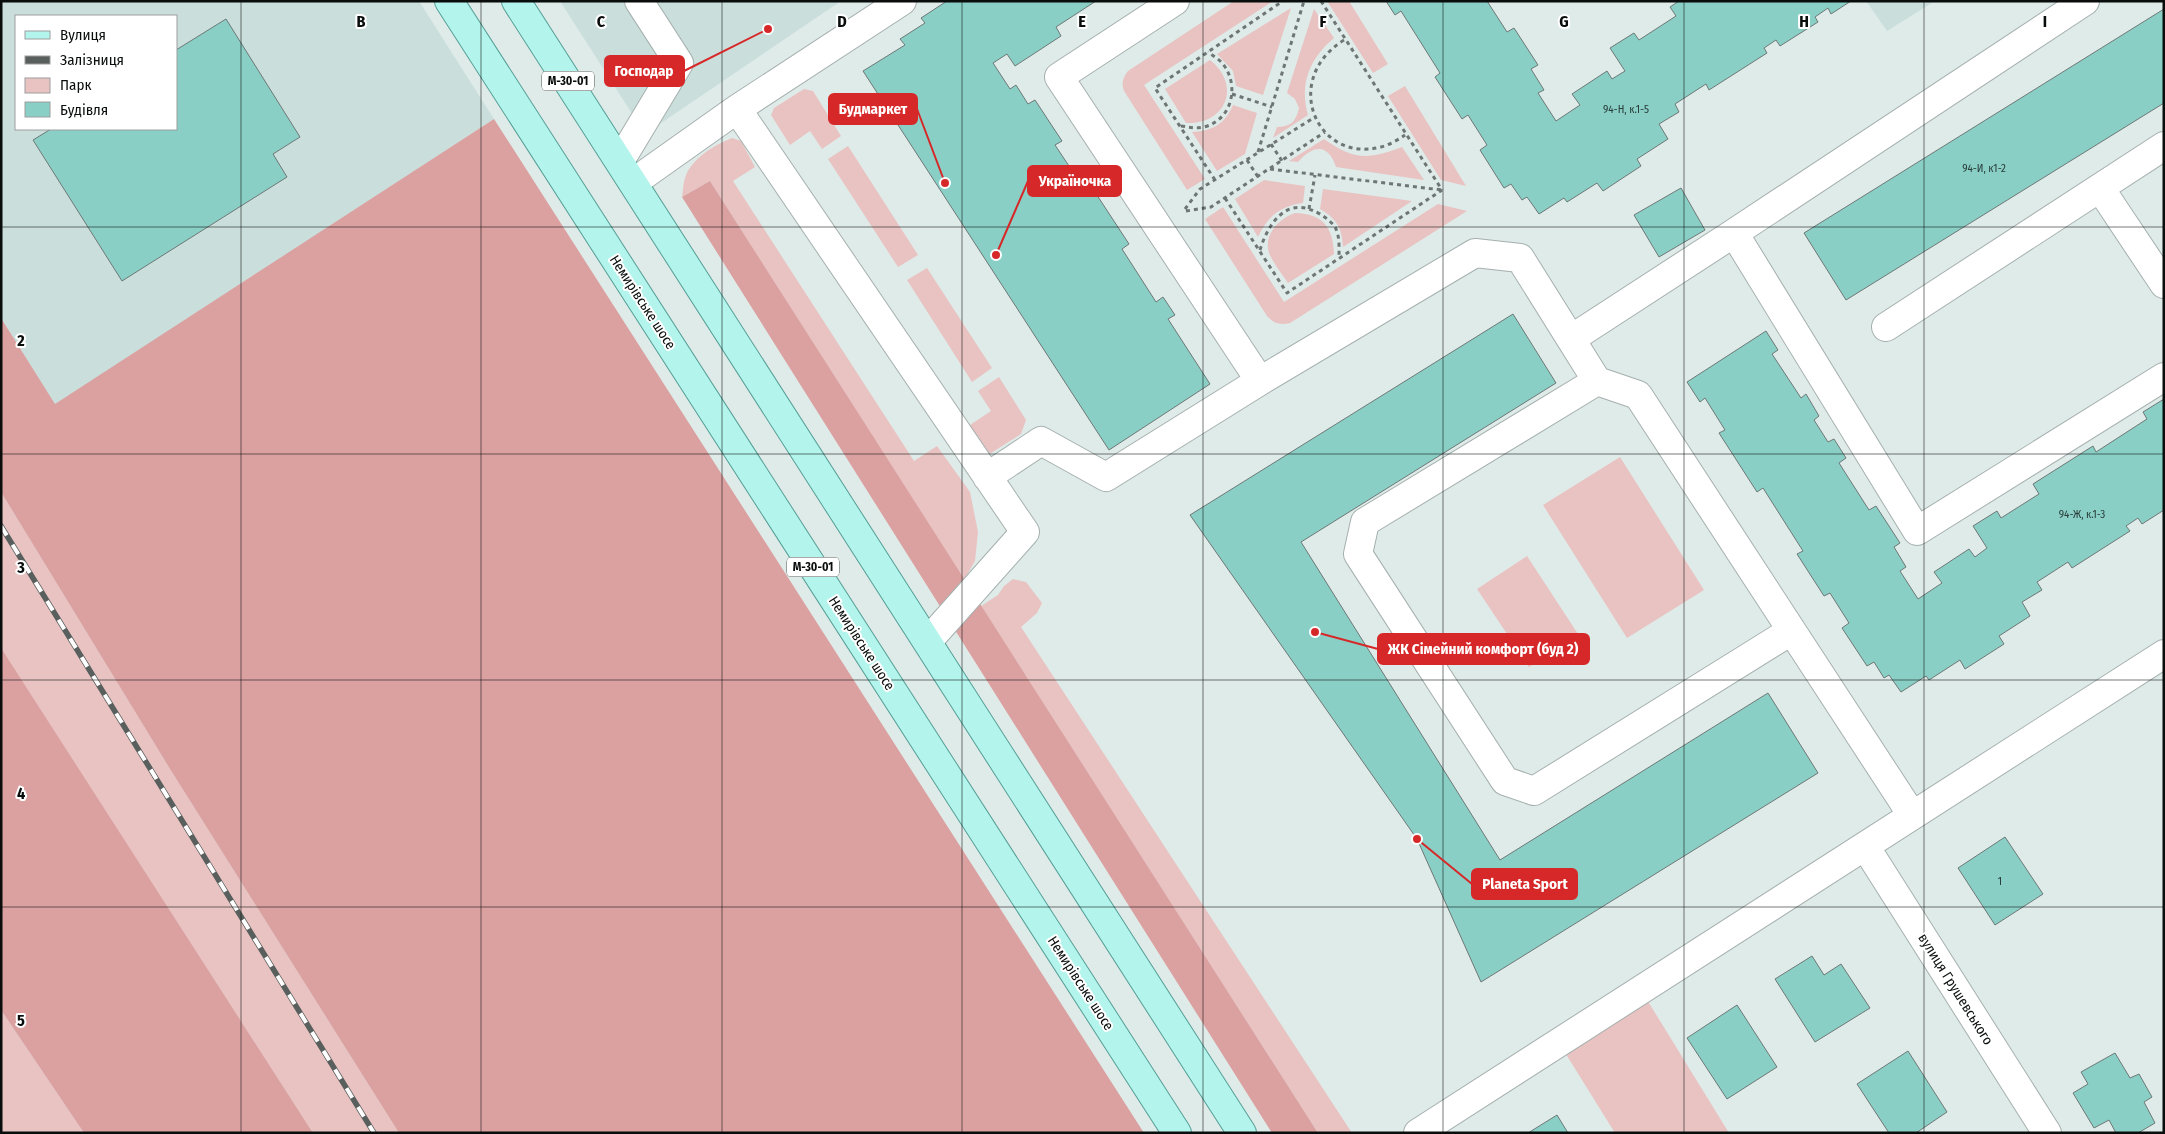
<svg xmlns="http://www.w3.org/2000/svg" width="2165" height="1134" font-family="'Fira Sans Condensed',sans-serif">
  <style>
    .built { fill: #cadfdc; fill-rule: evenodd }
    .green { fill: #e8c3c2 }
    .forest { fill: #dba0a0 }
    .building { fill: #8acfc6; stroke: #6d7876 }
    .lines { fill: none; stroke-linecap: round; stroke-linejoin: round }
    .minor-casing { stroke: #a5b0ae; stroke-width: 30 }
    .major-casing { stroke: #569e96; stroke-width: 30 }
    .path { stroke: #6e7674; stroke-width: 3; stroke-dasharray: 4 4; stroke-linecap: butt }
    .minor { stroke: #fff; stroke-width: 28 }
    .major { stroke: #b3f4ec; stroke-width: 28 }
    .rail-casing { stroke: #585f5d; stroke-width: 5.5 }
    .rail { stroke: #fff; stroke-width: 4; stroke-dasharray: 11; stroke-linecap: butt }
    .grid { fill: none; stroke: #090d0c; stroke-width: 1; stroke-opacity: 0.55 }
    .labels { text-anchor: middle; stroke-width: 4; stroke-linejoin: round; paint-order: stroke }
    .number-label { font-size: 11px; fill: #293e3a }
    .shield { fill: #fff; stroke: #535655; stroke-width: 1 }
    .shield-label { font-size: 12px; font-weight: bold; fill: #090d0c }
    .street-label { font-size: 14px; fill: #090d0c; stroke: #fff }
    .grid-label { font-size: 16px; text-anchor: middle; font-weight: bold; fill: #090d0c; stroke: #fff; stroke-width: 4; stroke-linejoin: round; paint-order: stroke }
    .leader { fill: none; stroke: #d62828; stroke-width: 2 }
    .callout-dot { fill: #d62828; stroke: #fff; stroke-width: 2 }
    .callout { fill: #d62828; stroke: #d62828; stroke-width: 2 }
    .callout-label { font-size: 15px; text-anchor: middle; font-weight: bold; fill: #fff }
  </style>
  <rect width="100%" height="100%" fill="#dfebe9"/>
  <path class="built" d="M1,1H419L494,119L55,405L1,318ZM16,16H176V129H16Z
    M560,1H841L645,134Z
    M1866,1H1935L1887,31Z"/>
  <path class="green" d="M1234,1H1273L1144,85L1205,179L1187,190L1124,91C1121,82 1123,78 1128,71Z
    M1327,1H1349L1388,64L1373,73Z
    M1291,8L1263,95L1236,86L1233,71L1217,54Z
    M1314,9L1334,38C1310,58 1299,84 1308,115L1273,138L1277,127C1291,127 1296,121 1299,108L1295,99L1287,93Z
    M1210,60C1242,85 1226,125 1186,123L1165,89Z
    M1405,86L1466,186L1441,180L1388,96Z
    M804,89L813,91L841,136L822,149L810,131L790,145L771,115L774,108Z
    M1233,105L1257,113L1245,154L1217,171L1192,132C1213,131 1225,124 1233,105Z
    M732,138L741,141L755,167L733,181L914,461L937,446L970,492L978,532L975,561L964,580L710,181L682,197C683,191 683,184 685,178C691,159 714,145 732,138Z
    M1324,139C1353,160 1369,160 1402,147L1424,180L1336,167C1328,143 1313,145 1298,162L1289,161Z
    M848,146L918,255L898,267L828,159Z
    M1264,180L1305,186L1303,203C1280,206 1268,216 1258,237L1235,199Z
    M1323,189L1412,201L1343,247C1342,228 1337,219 1320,209Z
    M1438,204L1467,211L1290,323C1280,325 1274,324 1267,316L1205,219L1223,207L1284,302Z
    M1295,213C1323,214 1333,227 1334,254L1288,283C1282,274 1273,263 1269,253C1263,234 1280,218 1295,213Z
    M927,268L992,368L972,382L907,280Z
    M999,377L1026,420L1021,434L991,453L984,451L970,425L991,411L978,391Z
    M1620,457L1704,590L1627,638L1543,505Z
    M1,492L170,769L399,1133H313L1,649Z
    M1527,556L1578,634L1529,667L1477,589Z
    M1013,579L1026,582L1042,603L1037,613L1021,627L1352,1133H1318L981,606L998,595L1004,586Z
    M1641,990L1729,1133H1615L1559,1043Z
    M1,1010L84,1133H1Z"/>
  <path class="forest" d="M494,119L1144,1133H399L170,769L1,492V318L55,404Z
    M710,181L1318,1133H1272L682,197Z
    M1,649V648L313,1133H84L1,1010Z"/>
  <path class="building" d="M947,1H1096L1056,27L1061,36L1015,66L1007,54L993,63L1010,89L1016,85L1028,104L1035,100L1062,141L1055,145L1083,187L1089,183L1129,244L1122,249L1156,302L1163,297L1175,315L1168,319L1210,384L1109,450L863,71L905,45L900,39L925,23L921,18Z
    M1386,1H1487L1507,32L1514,28L1538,65L1531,69L1544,90L1538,93L1556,121L1580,105L1572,94L1607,71L1612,79L1625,71L1610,48L1634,33L1639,40L1676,16L1670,7L1679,1H1851L1831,14L1828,8L1815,17L1818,22L1780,46L1776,40L1764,48L1767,53L1709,90L1706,84L1675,104L1679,112L1659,124L1668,139L1637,159L1641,166L1603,191L1597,183L1567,202L1564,198L1539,214L1527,197L1522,200L1511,184L1504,188L1480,150L1487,145L1468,115L1462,119L1435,77L1440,73L1401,11L1395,15Z
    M2164,9V103L1846,300L1804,233Z
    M226,19L300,137L273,154L287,177L122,281L33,140L51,129H176V50Z
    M1681,188L1705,230L1659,257L1634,215Z
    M1513,314L1556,383L1301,542L1500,860L1768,693L1818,773L1481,982L1417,839L1190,515Z
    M1766,331L1778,350L1772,354L1801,398L1806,394L1819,416L1814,420L1828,442L1834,439L1846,458L1839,463L1869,510L1876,506L1900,543L1894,547L1906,567L1900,571L1918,599L1942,583L1934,572L1969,549L1975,557L1987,548L1973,526L1997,511L2001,518L2039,494L2033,484L2093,446L2096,452L2147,419L2143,412L2164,399V510L2142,524L2138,518L2126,526L2130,531L2072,568L2068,562L2037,582L2042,590L2022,602L2030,616L1999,636L2004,644L1965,669L1960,660L1929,680L1926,676L1901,692L1889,675L1884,678L1874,662L1867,666L1842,628L1849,623L1830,593L1824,596L1797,554L1803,551L1763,488L1757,492L1719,433L1725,430L1705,398L1700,402L1687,382Z
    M2005,837L2043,894L1995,925L1958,868Z
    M1812,956L1824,975L1841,964L1870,1008L1815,1042L1775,979Z
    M1737,1005L1777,1067L1727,1099L1687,1038Z
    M1908,1051L1947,1112L1916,1133H1889L1857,1084Z
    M2115,1053L2130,1078L2139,1074L2152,1097L2144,1102L2155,1123L2138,1133H2116L2109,1120L2094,1128L2073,1093L2088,1084L2081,1072Z
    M1557,1115L1568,1133H1528Z"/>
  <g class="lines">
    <g class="minor-casing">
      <path id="minor" d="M737,109L1025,532L928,641
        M620,161L679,63L639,1
        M634,182L737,109L902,1
        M2100,188L2164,284
        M1734,233L2085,1
        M1886,327L2164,146
        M1571,339L1734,233L1917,531L2164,377
        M1260,381L1475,253L1520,258L1597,381L1365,522L1358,554L1505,781L1534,791L1791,631
        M1597,381L1638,395L1912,815
        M987,477L1041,441L1106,477L1260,381L1059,77L1175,1
        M1865,846L2047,1133
        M1418,1133L2164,654"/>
    </g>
    <g class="major-casing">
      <path id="major" d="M449,1L1177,1133
        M516,1L1242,1133"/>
    </g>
    <path class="path" d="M1321,1L1442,190
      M1344,40C1280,80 1317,164 1381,147C1389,145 1398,140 1405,135
      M1232,94L1272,107
      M1181,126C1189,127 1196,129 1204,127C1232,120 1240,86 1223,64C1219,59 1213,56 1208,52
      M1271,144L1282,161
      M1258,152L1304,1
      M1247,160L1258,177
      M1270,169L1442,190
      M1215,180L1155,88L1283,1
      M1225,198L1287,293L1442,190
      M1185,209L1200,189L1315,117
      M1309,209L1315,175
      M1186,211L1211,207L1325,132
      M1260,250C1267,227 1284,197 1314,211C1321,214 1330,220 1335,227C1340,236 1339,248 1339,258"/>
    <use href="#minor" class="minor"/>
    <use href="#major" class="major"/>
    <g class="rail-casing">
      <path id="rail" d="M1,526L374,1133"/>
    </g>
    <use href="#rail" class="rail"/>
  </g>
  <path class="grid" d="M241,1V1133M481,1V1133M722,1V1133M962,1V1133M1203,1V1133M1443,1V1133M1684,1V1133M1924,1V1133M1,227H2164M1,454H2164M1,680H2164M1,907H2164"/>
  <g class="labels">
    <g class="number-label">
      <text x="1626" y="113">94-Н, к.1-5</text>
      <text x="1984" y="172">94-И, к1-2</text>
      <text x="2082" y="518">94-Ж, к.1-3</text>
      <text x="2000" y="885">1</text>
    </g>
    <g class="shield">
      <rect x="542" y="71.5" width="52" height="19" rx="4"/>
      <rect x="787" y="557.5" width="52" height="19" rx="4"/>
    </g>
    <g class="shield-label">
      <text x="568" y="85">М-30-01</text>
      <text x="813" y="571">М-30-01</text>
    </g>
    <g class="street-label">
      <text transform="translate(643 302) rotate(57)" y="5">Немирівське шосе</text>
      <text transform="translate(862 643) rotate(57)" y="5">Немирівське шосе</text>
      <text transform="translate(1081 983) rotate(57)" y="5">Немирівське шосе</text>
      <text transform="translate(1956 989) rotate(58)" y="5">вулиця Грушевського</text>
    </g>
  </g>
  <g class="grid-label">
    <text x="361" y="27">B</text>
    <text x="601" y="27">C</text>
    <text x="842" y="27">D</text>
    <text x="1082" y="27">E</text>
    <text x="1323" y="27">F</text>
    <text x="1564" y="27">G</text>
    <text x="1804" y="27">H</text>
    <text x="2045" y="27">I</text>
    <text x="21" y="346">2</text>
    <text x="21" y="573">3</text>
    <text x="21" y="799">4</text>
    <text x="21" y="1026">5</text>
  </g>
  <path class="leader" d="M768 29L684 71M945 183L917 109M996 255L1028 181M1315 632L1378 649M1417 839L1472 884"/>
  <g class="callout-dot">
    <circle cx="768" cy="29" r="5"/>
    <circle cx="945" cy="183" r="5"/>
    <circle cx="996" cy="255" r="5"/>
    <circle cx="1315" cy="632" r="5"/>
    <circle cx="1417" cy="839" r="5"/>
  </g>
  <g class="callout">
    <rect x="605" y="56" width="79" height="30" rx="5"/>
    <rect x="829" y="94" width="88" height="30" rx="5"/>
    <rect x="1028" y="166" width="93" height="30" rx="5"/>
    <rect x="1378" y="634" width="211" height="30" rx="5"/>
    <rect x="1472" y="869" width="105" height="30" rx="5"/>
  </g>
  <g class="callout-label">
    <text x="644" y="76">Господар</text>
    <text x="873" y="114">Будмаркет</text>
    <text x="1075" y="186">Україночка</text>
    <text x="1483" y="654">ЖК Сімейний комфорт (буд 2)</text>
    <text x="1525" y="889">Planeta Sport</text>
  </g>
  <rect width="2165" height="1134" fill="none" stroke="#090d0c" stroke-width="5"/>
  <rect x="15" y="15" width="162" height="115" fill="#ffffff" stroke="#9d9e9e"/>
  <rect x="25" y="31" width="25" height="8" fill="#b3f4ec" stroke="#9d9e9e"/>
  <text x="60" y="40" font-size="15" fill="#090d0c">Вулиця</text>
  <rect x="25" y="56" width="25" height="8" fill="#585f5d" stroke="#9d9e9e"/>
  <text x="60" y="65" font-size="15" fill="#090d0c">Залізниця</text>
  <rect x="25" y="78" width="25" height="15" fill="#e8c3c2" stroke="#9d9e9e"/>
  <text x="60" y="90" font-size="15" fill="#090d0c">Парк</text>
  <rect x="25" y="102" width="25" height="15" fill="#8acfc6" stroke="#9d9e9e"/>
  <text x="60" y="115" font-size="15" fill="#090d0c">Будівля</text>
</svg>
